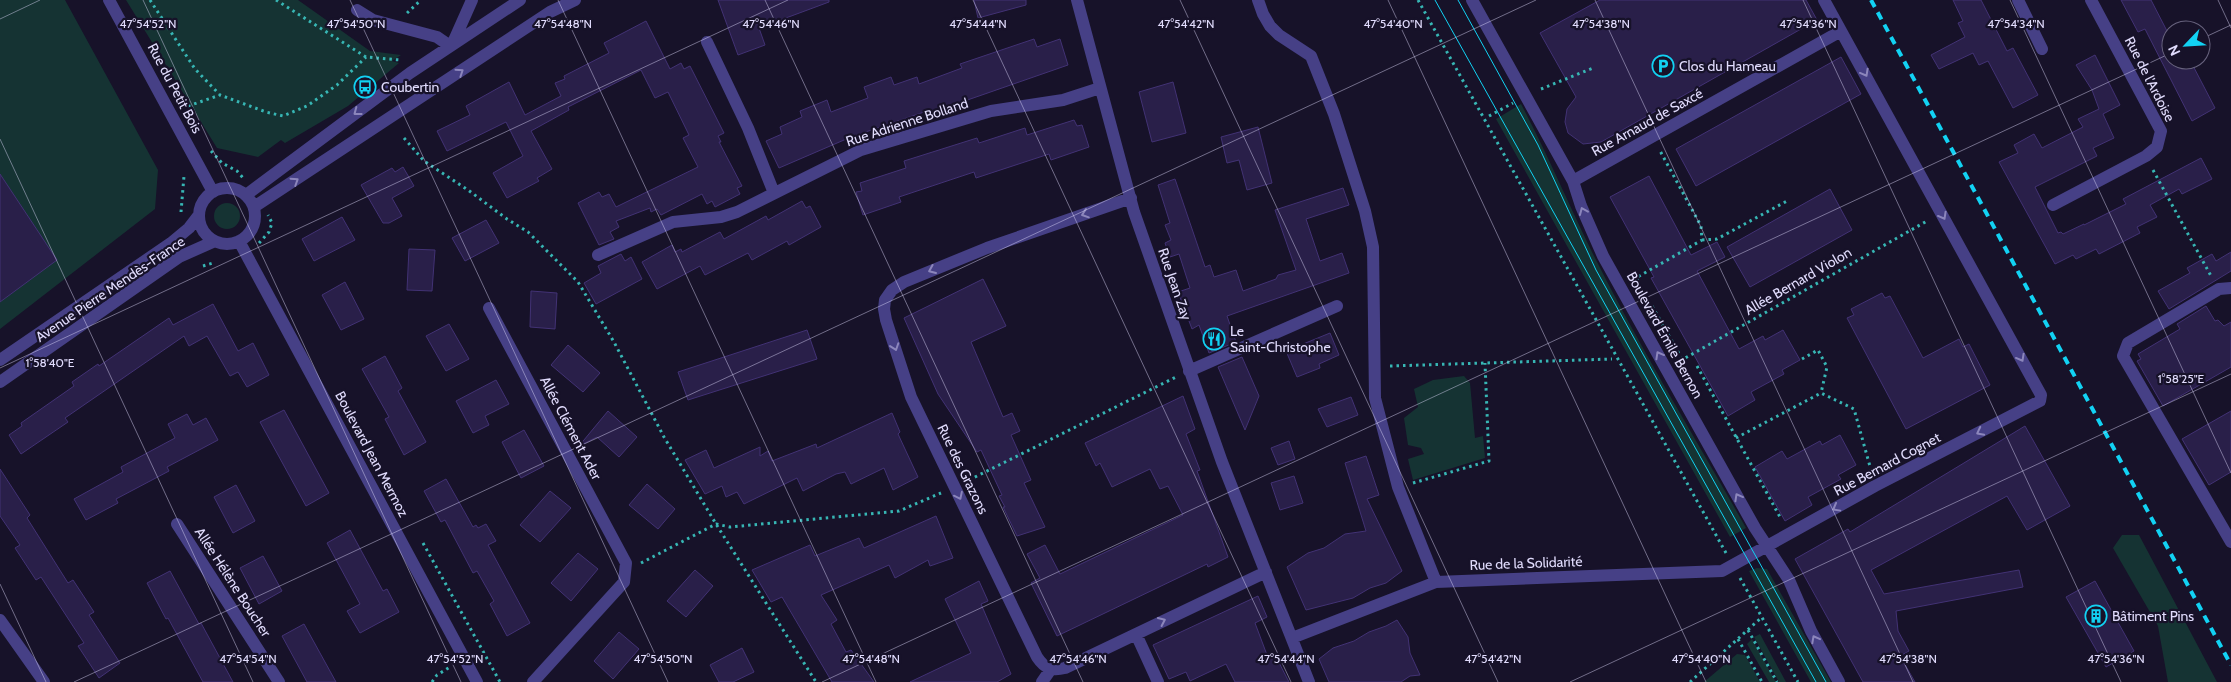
<svg xmlns="http://www.w3.org/2000/svg" width="2231" height="682" font-family="Cabin,sans-serif">
  <style>
    .green { fill: #153333 }
    .building { fill: #291f49; stroke: #423274 }
    .lines { fill: none; stroke-linecap: round; stroke-linejoin: round }
    .path { stroke: #37b6b4; stroke-width: 3; stroke-dasharray: 2.5 4; stroke-linecap: butt }
    .minor { stroke: #464086; stroke-width: 12 }
    .tram { stroke: #12d2f3; stroke-width: 1 }
    .rail { stroke: #12d2f3; stroke-width: 4; stroke-dasharray: 8 6; stroke-linecap: butt }
    .oneway { stroke: #8c86bc }
    .ticks { fill: none; stroke: #e1dcfd; stroke-width: 1; stroke-opacity: 0.45 }
    .labels { text-anchor: middle; stroke-width: 4.5; stroke-linejoin: round; paint-order: stroke }
    .poi-label { font-size: 14px; fill: #e1dcfd; stroke: #171229; text-anchor: start }
    .street-label { font-size: 14px; fill: #e1dcfd; stroke: #171229 }
    .ticks-label { font-size: 12px; text-anchor: middle; fill: #e1dcfd; stroke: #171229; stroke-width: 4.5; stroke-linejoin: round; paint-order: stroke }
  </style>
  <rect width="100%" height="100%" fill="#171229"/>
  <path class="green" d="M0,0H65L158,170L155,209L0,329Z
    M126,0H298L370,51L401,55L392,61L399,63L348,106L285,143L281,140L258,157L217,148Z
    M1521,104C1547,153 1568,203 1592,252C1638,345 1695,437 1746,528L1730,537L1496,119Z
    M214 216a13 13 0 1 1 26 0a13 13 0 1 1-26 0Z
    M1464,376L1470,383L1475,438L1483,436L1485,458L1413,480L1408,459L1424,454L1421,448L1408,445L1404,418L1418,407L1414,389L1433,380Z
    M2122,535H2139L2217,682H2168L2158,626L2113,548Z
    M1757,568L1767,569L1831,682H1811L1749,571Z
    M1760,634L1786,682H1779L1754,637Z
    M1752,639L1776,682H1769L1747,644Z
    M1737,654L1745,655L1760,682H1704Z"/>
  <path class="building" d="M718,0H829V2L759,28L765,45L738,55Z
    M974,0H1026V5L978,18Z
    M1600,0H1806L1817,20L1601,142L1583,144L1568,133L1565,122L1567,109L1576,97L1540,33Z
    M1953,0H1981L2007,51L2013,48L2038,95L2013,108L1988,61L1979,65L1973,53L1939,69L1931,55L1965,37L1958,23L1963,21Z
    M2121,0H2151L2167,31L2172,28L2173,30H2171V60H2190L2215,108L2192,121L2145,29L2138,32Z
    M646,21L670,69L681,63L684,69L690,66L724,133L718,136L721,142H719L742,186L737,188L740,194L715,207L712,201L707,204L702,194L661,215L657,209L651,212L650,208L616,221L619,227L610,232L614,239L599,245L578,203L599,192L602,197L609,194L616,207L698,167L683,138L689,135L668,92L655,98L641,70L568,107L569,110L531,131L552,169L537,178L539,181L507,198L493,173L523,156L506,122L447,151L437,131L470,115L466,106L509,82L525,115L561,96L555,83L565,79L564,76L609,53L604,43Z
    M1034,39L1037,47L1060,39L1068,65L956,104L955,103L928,113L927,111L851,137L779,168L766,141L782,134L780,127L802,117L800,111L827,100L831,112L868,98L864,87L891,77L894,85L917,77L919,84L962,68L960,64Z
    M2095,55L2120,105L2103,114L2114,138L2093,148L2097,156L2035,187L2058,233L2061,232L2063,234L2084,224V225L2126,204L2123,199L2201,158L2212,179L2182,194L2179,189L2150,205L2157,217L2137,227L2140,233L2099,254L2096,249L2076,259L2073,255L2055,264L1999,162L2018,153L2014,145L2034,134L2042,148L2083,127L2078,119L2099,109L2092,90L2076,65Z
    M1841,57L1861,94L1696,186L1676,149Z
    M1173,82L1186,133L1152,142L1139,92Z
    M1074,120L1077,126L1082,125L1089,147L1051,160L1049,154L976,178L974,172L899,197L901,202L863,215L856,192L862,191L860,183L906,168L904,161L977,138L979,143L1025,128L1027,135Z
    M1258,127L1272,183L1247,190L1239,160L1227,163L1221,137Z
    M403,167L414,186L392,198L402,216L389,223H383L361,185L392,168L395,172Z
    M0,174L57,260L0,302Z
    M1649,176L1691,255L1717,242L1725,257L1697,271L1739,349L1763,336L1765,340L1783,330L1800,360L1782,370L1784,374L1751,392L1755,400L1728,416L1651,278L1654,277L1610,197Z
    M1175,179L1205,267L1210,265L1214,277L1236,270L1243,291L1276,279L1278,275L1296,270L1275,210L1343,188L1349,205L1306,219L1320,261L1342,253L1349,273L1227,316L1236,342L1209,353L1199,325L1192,329L1178,292L1190,288L1179,254L1170,257L1165,243L1171,240L1165,225L1170,223L1158,185Z
    M1830,189L1852,230L1750,287L1727,247Z
    M802,201L806,208L810,206L821,227L789,245L787,241L752,260L748,253L705,275L700,266L657,289L642,262L672,245L675,252L681,249L682,252L720,232L724,239L766,216L768,220Z
    M342,217L355,240L314,261L302,239Z
    M486,220L499,243L465,261L452,238Z
    M409,249L435,250L432,291L407,290Z
    M2231,252V271L2169,309L2158,291L2190,273L2187,268L2212,254L2216,261Z
    M621,254L625,261L631,257L642,279L596,304L584,283L601,273L598,266Z
    M983,279L1006,326L971,342L1003,417L1012,413L1020,431L1011,435L1031,480L1024,483L1045,527L1017,536L1003,507H1005L999,496L1002,495L981,450L977,452L938,394L904,318Z
    M345,282L364,319L341,330L322,295Z
    M531,291L557,293L555,329L530,327Z
    M1882,293L1885,298L1890,296L1923,358L1959,339L1963,347L1969,344L1990,385L1906,429L1847,318L1854,315L1851,309Z
    M213,304L238,351L253,343L269,375L247,387L238,372L230,376L207,336L189,346L184,336L65,418L68,422L21,454L9,435L22,426L21,423L74,386L72,382L98,364L99,366L169,318L173,325Z
    M2206,306L2215,321L2218,320L2224,326L2231,322V367L2163,406L2137,361L2141,359L2138,354L2180,329L2177,324Z
    M449,324L469,359L446,371L426,336Z
    M807,330L817,359L688,400L678,372Z
    M1330,333L1339,355L1319,364L1320,368L1297,377L1286,351Z
    M568,345L600,373L583,392L551,365Z
    M385,356L402,388L398,391L426,442L404,455L385,419L389,417L362,369Z
    M1242,357L1259,396L1245,430L1218,367Z
    M496,380L509,404L485,416L489,425L473,433L456,401Z
    M1183,396L1195,429L1186,434L1200,470L1197,471L1228,557L1208,567L1207,564L1057,636L1031,583L1040,578L1027,554L1045,545L1060,574L1183,515L1168,486L1160,489L1150,469L1112,487L1100,463L1096,466L1085,443Z
    M1351,397L1358,415L1327,427L1318,409Z
    M284,410L329,493L306,506L260,422Z
    M608,411L637,437L619,457L597,437L579,446Z
    M2231,411V472L2209,485L2182,439Z
    M892,413L900,432L898,434L918,477L893,490L884,468L851,484L845,472L836,474L803,491L797,478L744,504L737,492L726,497L722,486L705,494L685,460L706,450L714,468L760,447V456L768,451L772,461L816,444L817,448Z
    M187,414L193,425L206,418L218,440L167,467L169,471L116,499L118,503L86,520L74,499L123,472L121,467L175,438L168,424Z
    M2025,426L2070,506L2027,530L2007,496L1871,570L1884,594L2019,570L2023,587L1896,611L1898,631L1909,651L1900,656L1915,682H1863L1795,559L1848,529L1850,532Z
    M524,430L544,466L521,478L502,442Z
    M1840,435L1856,465L1838,475L1841,479L1808,497L1812,505L1785,521L1755,467L1782,451L1787,459L1820,441L1822,445Z
    M1289,441L1295,459L1278,465L1271,448Z
    M1366,456L1379,495L1367,499L1402,571L1386,583L1370,588L1353,598L1306,610L1287,567L1308,553L1324,548L1345,534L1366,531L1345,463Z
    M0,469L30,515L27,518L68,583L73,580L94,612L89,615L120,663L99,678L78,646L84,643L41,577L36,580L15,548L20,545L0,516Z
    M1294,476L1303,503L1280,510L1271,483Z
    M446,479L473,527L476,525L478,528L486,524L496,541L488,545L530,623L507,636L490,604L494,601L477,571L473,573L445,520L441,522L424,491Z
    M647,484L675,509L658,529L629,505Z
    M236,485L255,521L233,533L214,497Z
    M550,491L571,508L540,542L520,525Z
    M936,516L953,558L930,566L928,560L895,578L889,565L821,595L837,620L831,624L846,652L851,650L874,682H832L782,597L771,602L752,570L810,545L815,556L859,538L864,548Z
    M350,530L383,591L387,589L399,612L360,633L347,611L360,604L327,543Z
    M578,553L598,569L571,601L551,583Z
    M263,556L282,591L259,604L240,568Z
    M695,570L713,586L686,617L667,601Z
    M170,571L199,624L201,623L233,682H203L168,618L166,619L147,583Z
    M979,581L988,601L981,604L1011,674L997,682H910L971,653L945,599Z
    M2095,581L2134,651L2106,667L2066,597Z
    M1258,596L1267,617L1255,623L1267,655L1274,653L1289,682H1235L1226,664L1190,681L1186,672L1169,679L1153,645Z
    M1397,620L1408,637L1410,653L1420,675L1410,676L1401,682H1329L1319,659L1333,648L1354,641L1369,632L1386,626Z
    M304,624L336,682H307L282,636Z
    M619,632L639,649L613,679L594,661Z
    M742,648L754,672L733,682H719L710,665Z"/>
  <g class="lines">
    <path class="path" d="M150,0L195,69L220,95L266,112L283,116L307,106L337,85L366,57
      M276,0L366,57L400,60
      M1418,0L1726,553
      M407,13L421,0
      M1541,89L1593,68
      M188,106L220,95
      M1489,116L1513,103
      M404,138L424,161L468,190L507,219L528,232L578,282L614,342L664,437L716,524L816,682
      M211,151L222,163L237,171L244,179
      M2153,170L2211,276
      M181,212L184,176
      M1702,240L1717,239L1787,201
      M259,243L269,232L272,223L268,215
      M203,266L213,263
      M1638,281L1636,278L1702,240L1701,226L1659,149
      M1652,306L1682,359
      M1802,359L1818,350L1827,367L1821,393
      M1680,361L1927,221
      M1390,366L1612,359
      M1697,366L1780,517
      M1736,438L1821,393L1854,409L1871,470
      M969,480L1176,377
      M1413,483L1489,461L1485,363
      M423,543L500,682
      M641,563L716,524L730,527L899,511L941,493
      M1740,578L1798,682
      M1748,630L1777,682
      M1738,639L1762,682
      M432,682L437,675L450,667
      M1690,682L1762,617"/>
    <path class="minor" d="M109,0L213,192
      M1077,0L1134,212L1222,462L1309,682
      M1258,0L1263,14L1270,26L1279,35L1311,56L1334,114L1365,211L1373,247L1375,398L1398,487L1436,582
      M1472,0L1573,181L1581,206L1603,256L1755,528L1789,580L1811,631L1839,682
      M2018,0L2042,49
      M357,10L373,20L437,37L450,46
      M707,42L748,128L774,193
      M452,45L472,0
      M1573,181L1841,31
      M199 216a28 28 0 1 1 56 0a28 28 0 1 1-56 0Z
      M246,195L410,73L520,0
      M1131,198L987,248L904,282L892,290L885,300L884,309L886,320L911,397L1037,657C1045,669 1052,671 1065,668L1266,572
      M2053,205L2146,156L2157,147L2161,131L2091,0
      M254,207L550,12L575,0
      M239,241L477,682
      M598,255L673,222L721,217L737,212L861,150L991,111L1063,100L1100,88
      M2231,288L2219,289L2128,343L2123,356L2231,542
      M489,308L626,563L624,582L533,682
      M0,360L171,243L189,228L199,215
      M1189,371L1337,306
      M0,382L179,257L215,241
      M177,524L279,682
      M0,620L44,682
      M1136,634L1158,682
      M1292,638L1436,582L1722,571L1875,486L2040,401L2041,395L1824,0
      M1042,682L1051,669"/>
    <path class="tram" d="M1435,0L1816,682
      M1458,0L1538,145L1596,270L1826,682"/>
    <path class="rail" d="M1871,0L2231,665"/>
  </g>
  <defs><path id="oneway-chevron" d="M-2-3.5L2.5 0L-2 3.5" fill="none" stroke-width="1.6" stroke-linecap="round" stroke-linejoin="round" transform="scale(1.25)"/></defs>
  <g class="oneway">
    <use href="#oneway-chevron" transform="translate(460 72) rotate(-34)"/>
    <use href="#oneway-chevron" transform="translate(1865 73) rotate(61)"/>
    <use href="#oneway-chevron" transform="translate(357 112) rotate(143)"/>
    <use href="#oneway-chevron" transform="translate(295 181) rotate(-33)"/>
    <use href="#oneway-chevron" transform="translate(1583 211) rotate(-113)"/>
    <use href="#oneway-chevron" transform="translate(1085 214) rotate(161)"/>
    <use href="#oneway-chevron" transform="translate(1943 216) rotate(61)"/>
    <use href="#oneway-chevron" transform="translate(932 270) rotate(157)"/>
    <use href="#oneway-chevron" transform="translate(895 347) rotate(71)"/>
    <use href="#oneway-chevron" transform="translate(1659 355) rotate(-119)"/>
    <use href="#oneway-chevron" transform="translate(2021 358) rotate(61)"/>
    <use href="#oneway-chevron" transform="translate(1980 432) rotate(153)"/>
    <use href="#oneway-chevron" transform="translate(959 496) rotate(64)"/>
    <use href="#oneway-chevron" transform="translate(1738 497) rotate(-119)"/>
    <use href="#oneway-chevron" transform="translate(1836 508) rotate(151)"/>
    <use href="#oneway-chevron" transform="translate(1162 621) rotate(-25)"/>
    <use href="#oneway-chevron" transform="translate(1815 639) rotate(-118)"/>
  </g>
  <path class="ticks" d="M143,0L461,682M350,0L668,682M558,0L876,682M765,0L1083,682M973,0L1291,682M1180,0L1498,682M1388,0L1706,682M1595,0L1913,682M1803,0L2121,682M2010,0L2231,473M2218,0L2231,28M0,19L40,0M2201,39L2231,25M0,139L253,682M0,368L788,0M0,584L46,682M74,682L1536,0M822,682L2171,53M1570,682L2231,374"/>
  <defs>
    <g id="parking-ring" transform="scale(1.125)"><circle r="9.5" fill="#171229" stroke="#12d2f3" stroke-width="1.5"/><path d="M-3.5-5.5H1a3.5 3.5 0 0 1 0 7H-1V5.5H-3.5ZM-1-3.4V-.6H.8a1.4 1.4 0 0 0 0-2.8Z" fill="#12d2f3"/></g>
    <g id="bus-ring" transform="scale(1.125)"><circle r="9.5" fill="#171229" stroke="#12d2f3" stroke-width="1.5"/><path d="M-5-6H5V4H4V6H2V4H-2V6H-4V4H-5ZM-3.5-4V0h7V-4ZM-3.5 1.2v1.5H-2V1.2ZM2 1.2v1.5H3.5V1.2Z" fill="#12d2f3"/></g>
    <g id="restaurant-ring" transform="scale(1.125)"><circle r="9.5" fill="#171229" stroke="#12d2f3" stroke-width="1.5"/><path d="M-5-6h1v4h1v-4h1v4h1v-4h1v5L-1.5 .5V6h-2V.5L-5-1ZM5-6V6H3V1.5H1.5Q1.5-4 5-6Z" fill="#12d2f3"/></g>
    <g id="building-ring" transform="scale(1.125)"><circle r="9.5" fill="#171229" stroke="#12d2f3" stroke-width="1.5"/><path d="M-4-6H4V6H1V3H-1V6H-4ZM-2.5-4.3h1.7v1.8h-1.7ZM.8-4.3h1.7v1.8H.8ZM-2.5-1h1.7V.8h-1.7ZM.8-1h1.7V.8H.8Z" fill="#12d2f3"/></g>
  </defs>
  <g fill-rule="evenodd">
    <use href="#parking-ring" x="1663" y="66"/>
    <use href="#bus-ring" x="365" y="87"/>
    <use href="#restaurant-ring" x="1214" y="339"/>
    <use href="#building-ring" x="2096" y="616"/>
  </g>
  <g class="labels">
    <g class="poi-label">
      <text x="1679" y="71">Clos du Hameau</text>
      <text x="381" y="92">Coubertin</text>
      <text x="1230" y="336">Le<tspan x="1230" dy="16">Saint-Christophe</tspan></text>
      <text x="2112" y="621">Bâtiment Pins</text>
    </g>
    <g class="street-label">
      <text transform="translate(2150 79) rotate(63)" y="5">Rue de l'Ardoise</text>
      <text transform="translate(175 88) rotate(62)" y="5">Rue du Petit Bois</text>
      <text transform="translate(907 122) rotate(-18)" y="5">Rue Adrienne Bolland</text>
      <text transform="translate(1647 122) rotate(-29)" y="5">Rue Arnaud de Saxcé</text>
      <text transform="translate(1798 281) rotate(-30)" y="5">Allée Bernard Violon</text>
      <text transform="translate(1175 284) rotate(71)" y="5">Rue Jean Zay</text>
      <text transform="translate(110 289) rotate(-34)" y="5">Avenue Pierre Mendès-France</text>
      <text transform="translate(1665 335) rotate(61)" y="5">Boulevard Émile Bernon</text>
      <text transform="translate(571 428) rotate(62)" y="5">Allée Clément Ader</text>
      <text transform="translate(372 454) rotate(62)" y="5">Boulevard Jean Mermoz</text>
      <text transform="translate(1887 464) rotate(-28)" y="5">Rue Bernard Cognet</text>
      <text transform="translate(963 469) rotate(64)" y="5">Rue des Grazons</text>
      <text transform="translate(1526 563) rotate(-2)" y="5">Rue de la Solidarité</text>
      <text transform="translate(233 582) rotate(57)" y="5">Allée Hélène Boucher</text>
    </g>
  </g>
  <g class="ticks-label">
    <text x="1601" y="28">47°54'38"N</text>
    <text x="2016" y="28">47°54'34"N</text>
    <text x="148" y="28">47°54'52"N</text>
    <text x="356" y="28">47°54'50"N</text>
    <text x="563" y="28">47°54'48"N</text>
    <text x="771" y="28">47°54'46"N</text>
    <text x="978" y="28">47°54'44"N</text>
    <text x="1186" y="28">47°54'42"N</text>
    <text x="1393" y="28">47°54'40"N</text>
    <text x="1808" y="28">47°54'36"N</text>
    <text x="50" y="367">1°58'40"E</text>
    <text x="2181" y="383">1°58'25"E</text>
    <text x="248" y="663">47°54'54"N</text>
    <text x="455" y="663">47°54'52"N</text>
    <text x="663" y="663">47°54'50"N</text>
    <text x="871" y="663">47°54'48"N</text>
    <text x="1078" y="663">47°54'46"N</text>
    <text x="1286" y="663">47°54'44"N</text>
    <text x="1493" y="663">47°54'42"N</text>
    <text x="1701" y="663">47°54'40"N</text>
    <text x="1908" y="663">47°54'38"N</text>
    <text x="2116" y="663">47°54'36"N</text>
  </g>
  <g transform="translate(2186 45) rotate(245)"><circle r="24" fill="#171229" stroke="#68637e"/>
  <path d="M0-4L9 19L0 12L-9 19Z" fill="#12d2f3"/>
  <text y="-8" font-size="14" font-weight="bold" text-anchor="middle" fill="#e1dcfd">N</text>
  </g>
</svg>
